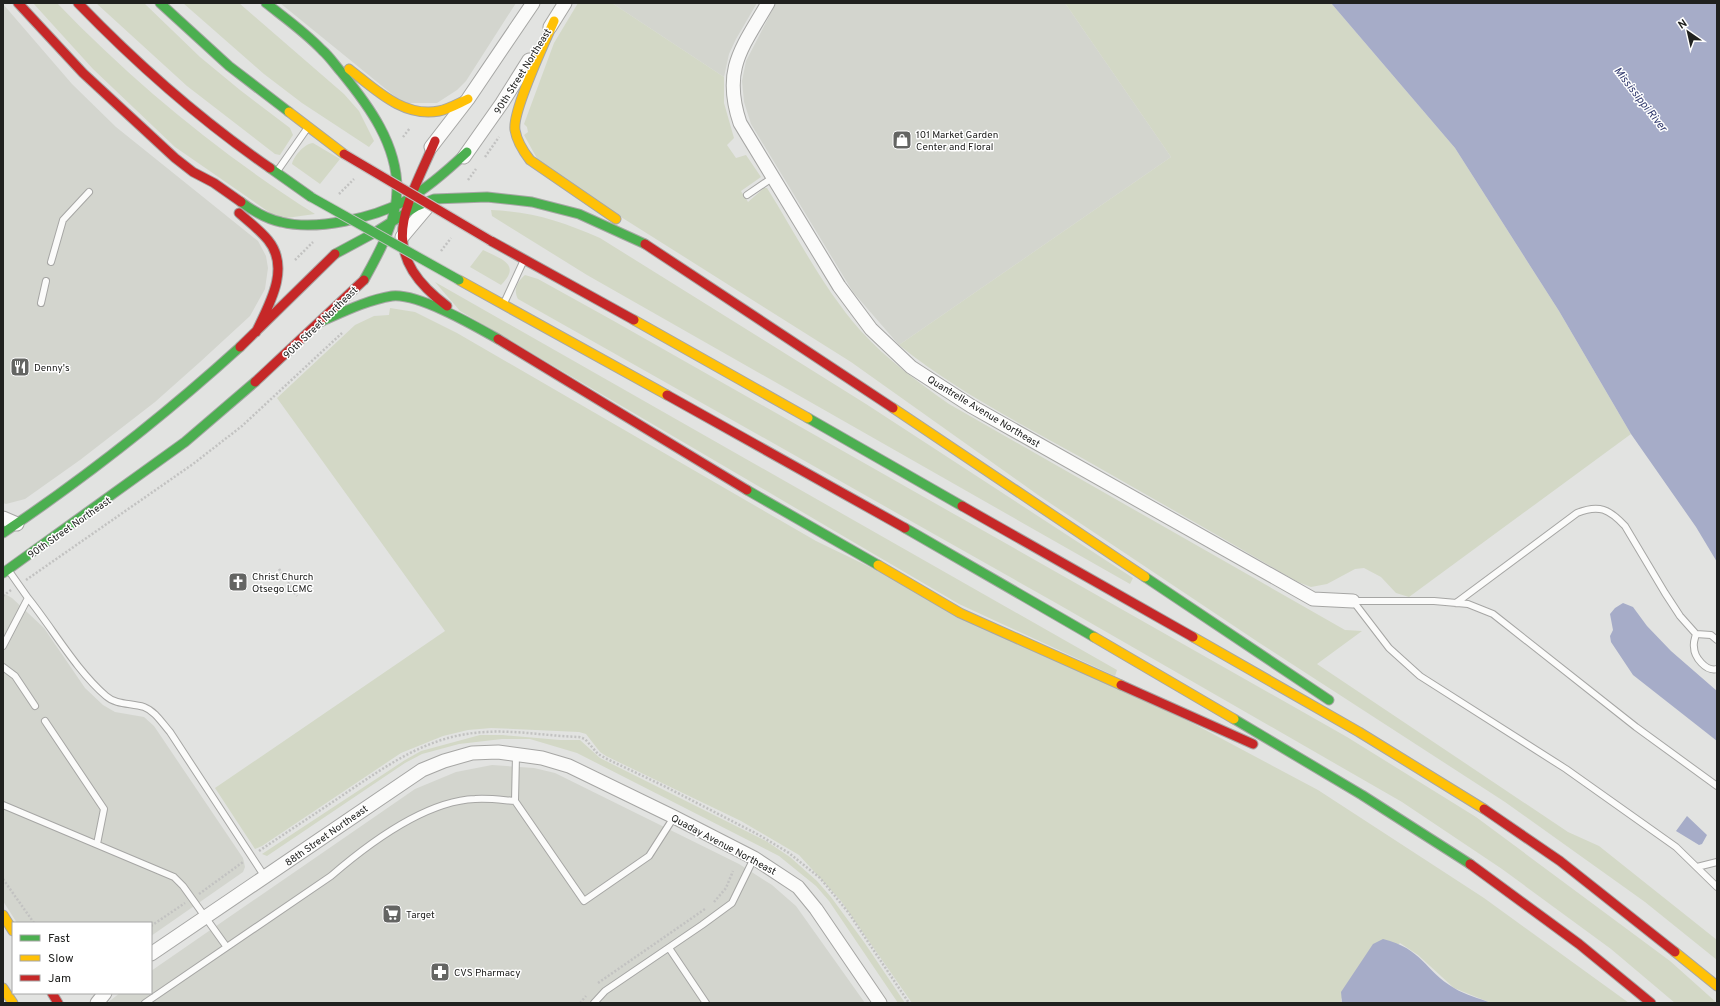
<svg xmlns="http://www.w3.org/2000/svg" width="1720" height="1006" font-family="Overpass,sans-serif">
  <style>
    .built { fill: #d3d5ce }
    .green { fill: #d3d8c6 }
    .water { fill: #a6acc8 }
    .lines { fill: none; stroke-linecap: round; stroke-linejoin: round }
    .lane-casing { stroke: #a6a6a4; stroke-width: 8 }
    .street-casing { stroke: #a6a6a4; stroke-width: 15 }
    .fast-casing { stroke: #a6a6a4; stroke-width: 11 }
    .slow-casing { stroke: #a6a6a4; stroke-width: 11 }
    .jam-casing { stroke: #a6a6a4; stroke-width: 11 }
    .path { stroke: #c2c2c1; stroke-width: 2.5; stroke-dasharray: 2 2; stroke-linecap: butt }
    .lane { stroke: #fbfbfa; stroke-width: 6 }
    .street { stroke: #fbfbfa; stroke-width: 13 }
    .fast { stroke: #4caf50; stroke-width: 9 }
    .slow { stroke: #ffc107; stroke-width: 9 }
    .jam { stroke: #c62828; stroke-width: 9 }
    .fast-bridge-casing { stroke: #c0c0bf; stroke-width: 11; stroke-linecap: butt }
    .jam-bridge-casing { stroke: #c0c0bf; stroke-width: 11; stroke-linecap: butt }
    .fast-bridge { stroke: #4caf50; stroke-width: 9 }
    .jam-bridge { stroke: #c62828; stroke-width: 9 }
    .labels { text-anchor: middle; stroke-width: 3; stroke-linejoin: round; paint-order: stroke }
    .street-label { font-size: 10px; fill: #20211f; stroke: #fff }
    .poi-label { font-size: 10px; fill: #20211f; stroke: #fff; text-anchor: start }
    .water-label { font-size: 11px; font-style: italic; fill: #2e366b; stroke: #fff }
  </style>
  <rect width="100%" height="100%" fill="#e2e3e1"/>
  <path class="built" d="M280,3H516L466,81L457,90L437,103H403Z
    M612,3H757L736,39L729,54L724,77Z
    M776,3H1065L1171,157L899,345L853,292L751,124L744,102L742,81L746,61Z
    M3,4L72,84L116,127L258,241L266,256L268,268L265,289L250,316L200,362L155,402L80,460L25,499L6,504L3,503Z
    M3,593L12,598L44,628L85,688L103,705L115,712L144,717L154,726L243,858L245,867L243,872L151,936V923H17L3,901Z
    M492,765L534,768L555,773L739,864L772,885L796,906L865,1003H107L120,993H151V971L415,789L456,772Z"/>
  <path class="green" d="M33,3H57C135,84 220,154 315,214L279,219L175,147L93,69Z
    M96,3H144L200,57L240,90L290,128L293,135L280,155L275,154L187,86Z
    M183,3H239L344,94L359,111L374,141L369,147L302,103L264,74Z
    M578,3H612L724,77V103L734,138L727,145L736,158L746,155L761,177L741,191L748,202L764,188H767C797,236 823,288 860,330C886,359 918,382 949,404L1345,630L1362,631L1317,664L1568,832L1599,846L1717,940V960L1645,902L1505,802L1258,642L1038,495L851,362L621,217L539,162L524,135L528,132L527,127L524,124L554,43Z
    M1065,3H1331L1455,148L1559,311L1631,434L1409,597L1396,593L1381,577L1364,568L1355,569L1327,584L1311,587L1298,582C1226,540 1154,499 1082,458C1019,423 955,390 899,345L1171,157Z
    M313,143L340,159L320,184L292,164C294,156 304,144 313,143Z
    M491,210C533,212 561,221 600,238L866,404L1133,578L1130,584L587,275L492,216Z
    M483,250C501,259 522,264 501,285L470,267Z
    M525,275L538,279L612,320L1347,737L1476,817L1670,961L1717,1003H1675L1611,949L1502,869L1402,802L1056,603L518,299C513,289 517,282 525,275Z
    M435,282L1117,670L1115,676L959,604L460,311Z
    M390,308L415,312L457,333L816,541L1196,725L1318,790L1484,898L1629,1003H1491L1454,988L1418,955L1400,943L1341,999L1342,1003H912L841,901L799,855L741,821L606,756L600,752L586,734L579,732L491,728L468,730L443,736L401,753L262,846L255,849L215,788L445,631L277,398L355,325L374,316L389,315Z
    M480,735H502L560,740H580L600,758L766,841L790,857L817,881L831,897L864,942L905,1003H898L829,901L816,886L779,856L577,753L530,739H502L459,744L422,754L405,763L267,856L262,854L405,760L421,751Z"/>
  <path class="water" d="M1331,3H1717V562L1696,527L1631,434L1559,311L1455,148Z
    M1623,603L1633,607L1647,626L1671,651L1717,691V741L1633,675L1611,642L1610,636L1613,630L1610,614L1615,608Z
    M1687,816L1707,835L1702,844L1699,845L1676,831Z
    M1383,939C1423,949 1424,970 1454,988C1465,995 1479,998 1491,1003H1342L1341,992L1373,944Z"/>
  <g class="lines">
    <g class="lane-casing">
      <path id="lane" d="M278,170L306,130
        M747,195L772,178
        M51,262L63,220L89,192
        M505,301L523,262
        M41,303L46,281
        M28,598C53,629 76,670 106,696C116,705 131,703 144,707C155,711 162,723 170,732L265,877
        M1353,601L1389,648L1420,676L1566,769L1676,847L1717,887
        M1353,601H1434L1468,604L1493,614L1636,727L1717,786
        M1456,603L1577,513C1599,504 1609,509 1625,526L1665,593L1680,616L1696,634L1711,635L1717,640
        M1696,634C1695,638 1693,643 1694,647C1694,657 1706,672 1717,669
        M3,646L28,598L9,571
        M3,667L15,676L35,706
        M45,721L104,809L97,844
        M516,755L515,801L584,901L649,856L674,817
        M3,805L174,877L183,886L226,946
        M1697,867L1717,862
        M669,948L706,1003
        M145,1003L331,876C368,844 425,801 475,799C489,798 502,800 515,801
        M594,1003L605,991L702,925L732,903L754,858"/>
    </g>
    <g class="street-casing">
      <path id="street" d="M768,3C742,48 722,69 740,123L839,286L871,329L911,367L971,406L1313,599L1353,601
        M550,27L565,3
        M431,147L468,99L533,3
        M464,157L502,103L529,60
        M402,237L429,205
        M3,518L17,524
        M151,954L422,770L444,761L472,753L498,752L542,758L569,766L674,817L754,858L798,887L816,909L880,1003
        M97,1003L105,993"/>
    </g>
    <g class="fast-casing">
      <path id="fast" d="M160,3L229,66L289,112
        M266,3C285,18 305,32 322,50C330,57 335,65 342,73C369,106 397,144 397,189C397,221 379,253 364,280
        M270,168L311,197
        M241,202C253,211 266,219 281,222C317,231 373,218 405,201C428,188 448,170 467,152
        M335,254L374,233L417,206L434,199L487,197L532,202L579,214L645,244
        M320,322C343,312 367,300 392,296C418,293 475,326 498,339
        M808,418L962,506
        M747,490L878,565
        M905,528L1094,637
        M3,533C86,477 165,415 240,347
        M3,573L185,442L255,382
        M1145,577L1329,700
        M1234,719L1362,795L1470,864"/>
    </g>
    <g class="slow-casing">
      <path id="slow" d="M554,21C545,42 512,111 515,130C517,142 523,151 530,160L616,219
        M349,69C375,89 403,118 439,111C449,109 459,103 468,99
        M289,112L344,154
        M459,280L667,395
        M634,320L808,418
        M893,408L1145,577
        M878,565L960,613L1121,685
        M1094,637L1234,719
        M1193,637L1359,732L1484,809
        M3,915L13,931
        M1675,952L1717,986
        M3,988L13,1003"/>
    </g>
    <g class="jam-casing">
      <path id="jam" d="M18,3L83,73L175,158L193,172L214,183L241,202
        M78,3C138,65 199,119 270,168
        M435,141C406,209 374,251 447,306
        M239,213C249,222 260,230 268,240C291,268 269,305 256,332
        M491,241L634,320
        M645,244L893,408
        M498,339L747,490
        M240,347L335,254
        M255,382L364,280
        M667,395L905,528
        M962,506L1193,637
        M1121,685L1253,744
        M1484,809L1560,861L1675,952
        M1470,864L1579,944L1651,1003
        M52,993L58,1003"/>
    </g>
    <path class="path" d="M403,137L410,128
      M485,157L499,137
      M468,180L476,169
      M339,194L354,179
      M441,251L451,238
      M295,260L313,242
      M279,569L297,596
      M26,580L193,464L242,426L342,333
      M3,596L11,590
      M259,851C287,832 315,814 343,795C388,765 428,735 485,732C516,730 548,736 579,737L585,739L598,754L607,759L664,786L759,835L789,853L820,878L848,912L909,1003
      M3,879L34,923
      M199,894L243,862
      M714,902L726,888L733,871
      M151,926L185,903
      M598,983L705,909
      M580,1003L586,996"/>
    <use href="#lane" class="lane"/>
    <use href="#street" class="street"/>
    <use href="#fast" class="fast"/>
    <use href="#slow" class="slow"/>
    <use href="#jam" class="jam"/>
    <g class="fast-bridge-casing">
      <path id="fast-bridge" d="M311,197L459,280"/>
    </g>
    <g class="jam-bridge-casing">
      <path id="jam-bridge" d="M344,154L491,241"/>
    </g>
    <use href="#fast-bridge" class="fast-bridge"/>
    <use href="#jam-bridge" class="jam-bridge"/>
  </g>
  <defs>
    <g id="shop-square" transform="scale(1)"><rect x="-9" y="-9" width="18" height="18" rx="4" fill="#646563" stroke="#fff"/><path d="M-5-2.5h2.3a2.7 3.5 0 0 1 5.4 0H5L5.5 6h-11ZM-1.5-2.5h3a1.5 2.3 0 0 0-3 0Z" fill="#fff"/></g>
    <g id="restaurant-square" transform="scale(1)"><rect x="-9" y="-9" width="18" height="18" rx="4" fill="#646563" stroke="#fff"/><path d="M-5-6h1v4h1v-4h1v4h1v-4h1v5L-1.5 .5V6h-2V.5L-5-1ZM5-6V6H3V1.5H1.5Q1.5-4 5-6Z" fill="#fff"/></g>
    <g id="church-square" transform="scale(1)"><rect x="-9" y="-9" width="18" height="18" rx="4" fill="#646563" stroke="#fff"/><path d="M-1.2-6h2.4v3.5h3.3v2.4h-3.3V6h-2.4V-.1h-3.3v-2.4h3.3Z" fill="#fff"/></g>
    <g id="supermarket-square" transform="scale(1)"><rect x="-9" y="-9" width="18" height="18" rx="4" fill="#646563" stroke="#fff"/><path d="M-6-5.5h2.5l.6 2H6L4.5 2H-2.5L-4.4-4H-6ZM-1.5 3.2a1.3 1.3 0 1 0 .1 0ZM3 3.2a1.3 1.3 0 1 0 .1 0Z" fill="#fff"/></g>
    <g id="pharmacy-square" transform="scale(1)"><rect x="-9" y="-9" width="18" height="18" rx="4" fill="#646563" stroke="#fff"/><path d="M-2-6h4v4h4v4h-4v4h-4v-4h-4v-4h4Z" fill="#fff"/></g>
  </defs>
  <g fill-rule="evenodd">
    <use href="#shop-square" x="902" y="140"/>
    <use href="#restaurant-square" x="20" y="367"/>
    <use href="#church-square" x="238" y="582"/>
    <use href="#supermarket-square" x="392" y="914"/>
    <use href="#pharmacy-square" x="440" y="972"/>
  </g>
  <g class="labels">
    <g class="street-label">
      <text transform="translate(522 71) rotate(-58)" y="4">90th Street Northeast</text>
      <text transform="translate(320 322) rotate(-44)" y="4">90th Street Northeast</text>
      <text transform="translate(984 411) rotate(31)" y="4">Quantrelle Avenue Northeast</text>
      <text transform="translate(69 527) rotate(-35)" y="4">90th Street Northeast</text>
      <text transform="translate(326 835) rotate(-35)" y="4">88th Street Northeast</text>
      <text transform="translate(724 844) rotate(28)" y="4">Quaday Avenue Northeast</text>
    </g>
    <g class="poi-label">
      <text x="916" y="138">101 Market Garden<tspan x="916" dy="12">Center and Floral</tspan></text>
      <text x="34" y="371">Denny's</text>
      <text x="252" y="580">Christ Church<tspan x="252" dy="12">Otsego LCMC</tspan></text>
      <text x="406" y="918">Target</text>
      <text x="454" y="976">CVS Pharmacy</text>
    </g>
    <g class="water-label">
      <text transform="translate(1641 99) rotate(52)" y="4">Mississippi River</text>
    </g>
  </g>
  <rect width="1720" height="1006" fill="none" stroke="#20211f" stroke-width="8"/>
  <rect x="12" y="922" width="140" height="72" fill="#ffffff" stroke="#a6a6a5"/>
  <rect x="20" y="935" width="20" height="6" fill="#4caf50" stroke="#a6a6a5"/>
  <text x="48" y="942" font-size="12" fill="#20211f">Fast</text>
  <rect x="20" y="955" width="20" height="6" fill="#ffc107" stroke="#a6a6a5"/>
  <text x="48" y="962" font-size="12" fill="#20211f">Slow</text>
  <rect x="20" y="975" width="20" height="6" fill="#c62828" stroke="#a6a6a5"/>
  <text x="48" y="982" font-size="12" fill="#20211f">Jam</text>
  <g transform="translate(1688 32) rotate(326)" stroke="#ffffff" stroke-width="3" paint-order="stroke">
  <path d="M0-3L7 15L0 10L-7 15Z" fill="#20211f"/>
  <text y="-6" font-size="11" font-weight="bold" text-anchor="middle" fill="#20211f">N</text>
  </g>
</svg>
